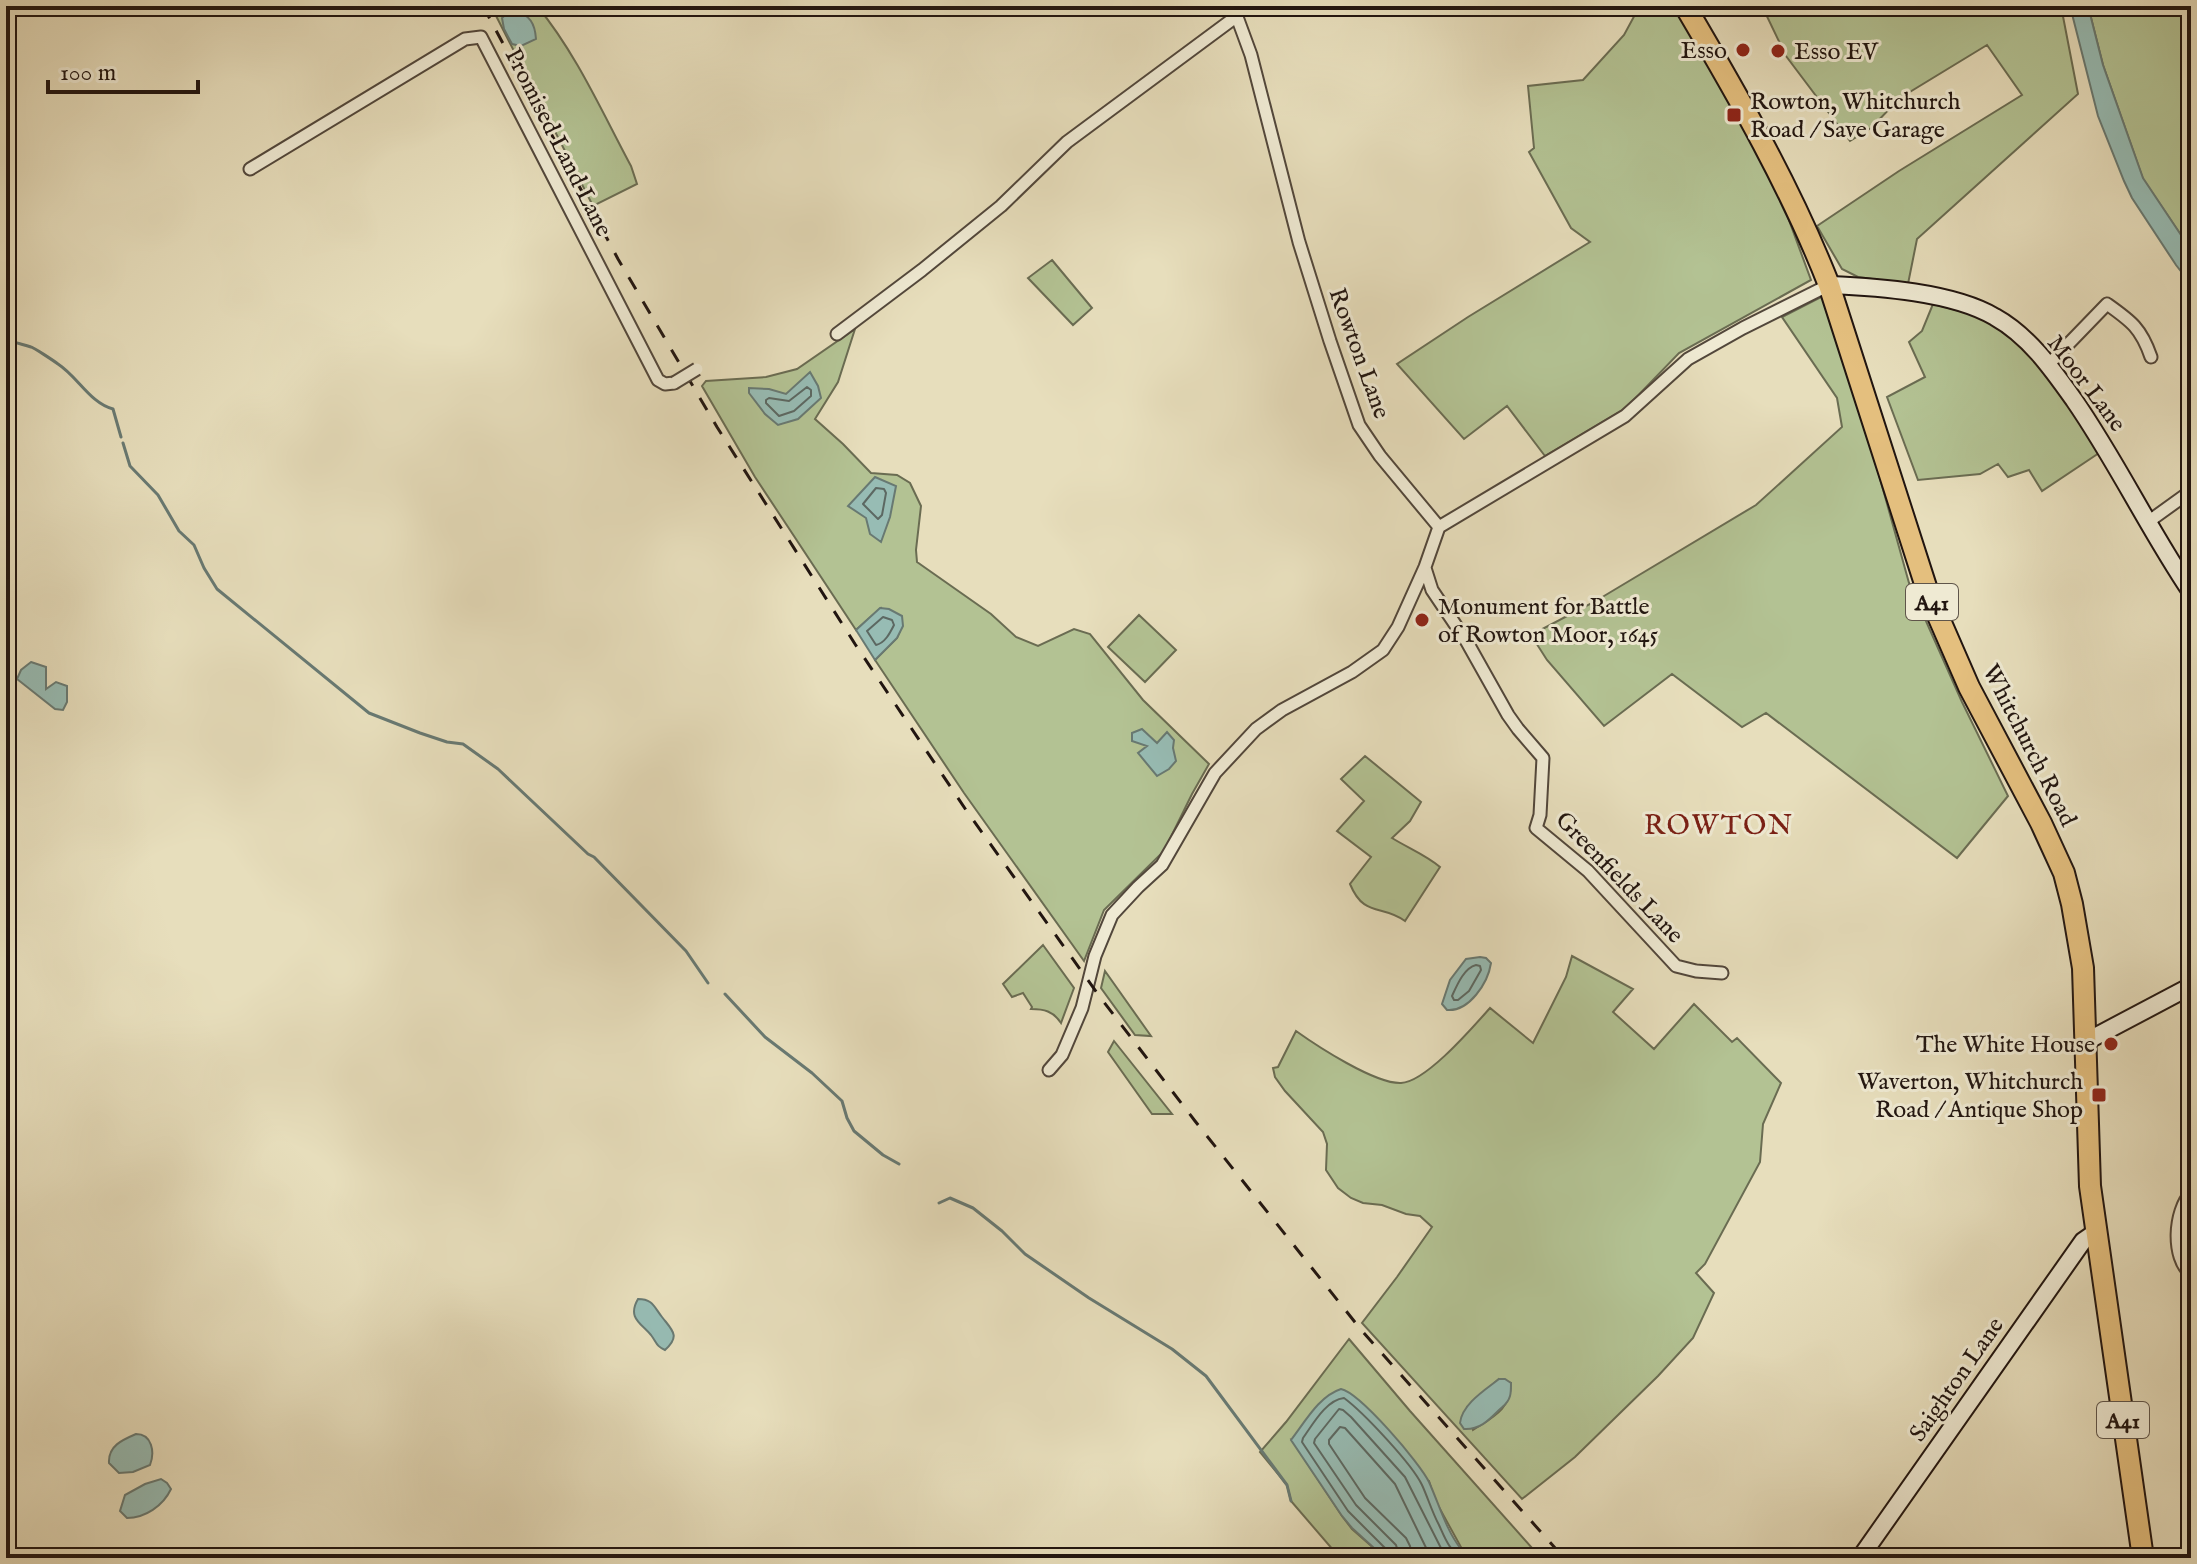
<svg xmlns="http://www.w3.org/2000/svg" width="2197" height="1564" font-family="'IM FELL English',serif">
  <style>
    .green { fill: #b3c293; stroke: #6a6c52; stroke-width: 2; fill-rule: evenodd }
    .water { fill: #97bcb4; stroke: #687972; stroke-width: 2 }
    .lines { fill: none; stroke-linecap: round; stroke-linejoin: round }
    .shore { stroke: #5c6862; stroke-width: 2 }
    .stream { stroke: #687972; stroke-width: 3 }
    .street-casing { stroke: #52473b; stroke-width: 15 }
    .secondary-casing { stroke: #211510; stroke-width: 20 }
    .highway-casing { stroke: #211510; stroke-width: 24 }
    .street { stroke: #efead3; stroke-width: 11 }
    .secondary { stroke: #efead3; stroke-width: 16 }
    .highway { stroke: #e4bf7e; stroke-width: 20 }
    .rail { stroke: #211510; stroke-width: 3; stroke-dasharray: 14 14; stroke-linecap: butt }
    .street-bridge-casing { stroke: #52473b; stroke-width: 15; stroke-linecap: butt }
    .street-bridge { stroke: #efead3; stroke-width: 11 }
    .poi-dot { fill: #8f2418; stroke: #efead3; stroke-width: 3 }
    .labels { text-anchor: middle; stroke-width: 6; stroke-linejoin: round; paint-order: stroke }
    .shield { fill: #efead3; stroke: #5f554a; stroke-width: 2 }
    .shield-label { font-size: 22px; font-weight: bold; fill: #211510 }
    .poi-label { font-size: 24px; fill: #211510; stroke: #efead3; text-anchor: end }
    .street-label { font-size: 24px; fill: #211510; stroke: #efead3 }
    .quarter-label { font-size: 28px; letter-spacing: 2px; fill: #7a1f14; stroke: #efead3 }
  </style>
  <rect width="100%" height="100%" fill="#e7debc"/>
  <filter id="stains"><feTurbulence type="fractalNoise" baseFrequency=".0025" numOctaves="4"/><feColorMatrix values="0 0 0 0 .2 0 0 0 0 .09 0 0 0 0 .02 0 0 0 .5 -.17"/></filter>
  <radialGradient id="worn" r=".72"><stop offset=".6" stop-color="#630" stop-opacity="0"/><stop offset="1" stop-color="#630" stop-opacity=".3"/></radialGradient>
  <path class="green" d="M491,6H537C576,53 602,112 631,166L637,184L593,206Z
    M1635,6H1676L1779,193L1811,280L1679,353L1626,408L1545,456L1507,406L1464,439L1397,364L1468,317L1590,242L1571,228L1529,152L1534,148L1528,86L1583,80L1624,35L1637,11Z
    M1762,6H2061L2078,94L1917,239L1908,284L1858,277L1842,269L1817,226L1899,171L2022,95L1987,45L1900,98L1871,128L1850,141L1786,56Z
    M2088,6H2191V250L2143,179L2103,65Z
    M1052,260L1092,308L1073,325L1028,278Z
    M1823,296L1861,410L1909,583L1962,702L2008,796L1957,858L1766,713L1742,727L1672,674L1604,726L1547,660L1531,635L1594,602L1756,505L1842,427L1837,398L1782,317Z
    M1933,304L1987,318L2021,344L2064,395L2099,453L2042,491L2029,470L2008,477L1998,464L1980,474L1918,480L1887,397L1925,377L1909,342L1922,331Z
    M855,329L838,382L815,419L843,444L871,473L897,475L910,483L921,506L916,550L917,562L991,614L1016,637L1038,646L1074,629L1090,634L1143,700L1209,764L1192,794L1164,851L1104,910L1084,961L964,793L875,660L897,638L900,631L881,608L856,630L755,477L702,386L706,381L766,377L797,369Z
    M1139,615L1176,650L1145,682L1108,647Z
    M1365,756L1421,802L1410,821L1392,838C1408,848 1426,855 1440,867L1405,921C1382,904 1364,918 1350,884L1371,857L1337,831L1364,801L1341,779Z
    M1043,945L1074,988L1061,1023C1053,1011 1044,1009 1031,1009L1032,1007L1023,993L1012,997L1003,984Z
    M1572,956L1633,989L1613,1012L1654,1049L1694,1004L1732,1042L1737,1038L1781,1083L1763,1124L1760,1162L1705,1264L1696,1273L1714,1293L1693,1338L1658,1376L1575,1457L1522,1499L1362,1323L1397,1277L1432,1227L1420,1216L1406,1214L1382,1205L1363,1203L1351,1198L1338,1188L1326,1170L1327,1144L1323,1132L1285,1091L1275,1077L1273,1068L1278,1067L1296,1031C1317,1046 1375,1084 1401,1083C1426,1082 1473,1027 1490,1008L1533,1043L1566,977ZM1499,1379L1511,1383C1511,1409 1493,1417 1473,1430L1467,1407Z
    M1105,971L1151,1036L1135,1035L1101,988Z
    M1114,1041L1172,1114H1152L1108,1052Z
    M1349,1339L1410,1411L1541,1558H1497L1462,1549L1435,1500L1429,1481L1292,1440L1342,1516L1352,1529L1385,1558H1340L1291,1501L1287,1485L1260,1452L1286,1422Z"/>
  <path class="water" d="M2070,6H2088L2103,65L2143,178L2191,250V284L2176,265L2132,198L2124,181L2098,116Z
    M514,11C530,14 535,24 536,39L521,46L512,44L504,29L502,18L507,13Z
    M810,372L818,386L821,398L798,419L778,425L765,414L749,393V388L769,389L786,394Z
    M875,477L896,486L890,517L881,542L870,534L866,518L848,506Z
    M880,608L889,609L902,616L903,626L897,638L875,660L856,630Z
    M31,662L46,667V689L56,682L67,686V702L63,710L55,709L17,679L21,670Z
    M1142,729L1157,743L1167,732L1174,740L1173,748L1176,761L1169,769L1157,776L1138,753L1147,746L1132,741V733Z
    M1480,957L1486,958L1491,963C1488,983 1469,1012 1447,1010L1442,1004L1450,980L1466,959Z
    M638,1299C653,1299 654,1307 662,1317C672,1330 681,1336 665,1350C656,1346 657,1343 651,1335C641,1323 627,1318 638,1299Z
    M1499,1379H1505L1511,1383C1511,1385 1511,1393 1510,1396C1508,1404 1503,1406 1498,1411C1488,1421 1479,1430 1464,1429L1460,1423C1462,1404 1485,1390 1499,1379Z
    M1341,1389C1360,1393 1420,1463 1429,1482C1439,1504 1446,1530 1461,1549L1497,1558H1385L1352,1528L1342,1516L1291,1440C1305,1422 1319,1396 1341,1389Z
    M136,1434C152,1434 155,1452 150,1465L133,1472L119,1473L109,1463C108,1446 122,1440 136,1434Z
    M161,1479L167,1483L171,1489C163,1506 145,1518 127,1518L120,1511L125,1495L145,1484Z"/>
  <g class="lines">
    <path class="shore" d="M807,387L811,390V396L794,411L779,416L766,403V400L769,398L789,401Z
      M876,488L884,489L886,493L882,515L878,519L863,504Z
      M883,617L892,620L894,625C890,633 885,643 876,645L867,631Z
      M1476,965L1480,966L1481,970L1469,991L1458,1000H1454L1452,996C1457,985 1464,968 1476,965Z
      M1390,1558L1387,1550L1348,1511L1302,1442L1303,1438C1313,1424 1326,1400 1344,1398C1363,1412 1412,1464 1422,1485C1428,1498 1432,1512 1439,1525C1445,1538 1450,1553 1464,1558
      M1400,1558L1396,1545L1356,1505L1314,1443L1315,1439L1339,1409L1343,1410L1351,1417L1405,1477L1446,1558
      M1412,1558L1410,1546L1406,1538L1365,1498L1329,1444V1440L1340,1427L1345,1428L1395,1484L1431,1558"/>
    <path class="stream" d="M6,339C15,343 22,344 31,347C33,347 54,361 58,364C78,377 90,403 113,409L121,437
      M123,443L130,466L158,495L179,531L194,545L204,568L217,589L369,713L420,733L447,742L463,744L498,769L588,854L594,857L686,951L708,983
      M725,994L765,1037L812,1073L842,1101L847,1118L854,1131L883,1155L899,1164
      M939,1203L950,1198L973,1208L1002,1231L1025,1254L1089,1298L1172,1349L1206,1376L1287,1485L1291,1501"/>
    <g class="street-casing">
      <path id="street" d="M1233,6L1251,55L1299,242L1330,341L1359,425L1380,456L1439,527
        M250,169L465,39L481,37L658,380L665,384L674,383
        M837,334L922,270L1001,206L1067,142L1237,16
        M2049,364L2107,304C2131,321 2141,328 2151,357
        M2148,522L2191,491
        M1439,527L1625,416L1688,359L1743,328L1829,285
        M1425,568L1432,590L1467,642L1508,715L1518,729L1543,758L1540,815L1536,828L1588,871L1676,966L1696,971L1722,973
        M1049,1070L1062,1055L1082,1008L1095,956L1112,915L1138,887L1162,865L1215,773L1256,729L1282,710L1352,672L1383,650L1398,627L1425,567L1439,527
        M2191,1193C2174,1211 2171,1258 2191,1274"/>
    </g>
    <g class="secondary-casing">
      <path id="secondary" d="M1829,285C1878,287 1953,292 1995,317C2029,336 2052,369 2074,400C2117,462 2149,530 2191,592
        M2087,1041L2191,986
        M1860,1558L2083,1241L2096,1232"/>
    </g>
    <g class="highway-casing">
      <path id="highway" d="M1685,6C1738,96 1791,188 1829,285L1928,593L1969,687L2041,823L2064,873L2072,904L2083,968L2090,1186L2143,1558"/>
    </g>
    <use href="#street" class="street"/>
    <use href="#secondary" class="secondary"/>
    <use href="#highway" class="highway"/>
    <path class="rail" d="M483,6L618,259L717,427L855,644L966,810L1100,997L1195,1121L1362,1331L1564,1558"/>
    <g class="street-bridge-casing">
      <path id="street-bridge" d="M674,383L697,369"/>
    </g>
    <use href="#street-bridge" class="street-bridge"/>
  </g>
  <g class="poi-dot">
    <circle cx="1743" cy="50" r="8"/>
    <circle cx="1778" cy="51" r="8"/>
    <rect x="1726" y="107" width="16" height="16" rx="4"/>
    <circle cx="1422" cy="620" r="8"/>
    <circle cx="2111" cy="1044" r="8"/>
    <rect x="2091" y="1087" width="16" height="16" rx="4"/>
  </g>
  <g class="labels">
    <g class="shield">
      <rect x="1906" y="584" width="52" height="36" rx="6"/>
      <rect x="2097" y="1402" width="52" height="36" rx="6"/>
    </g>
    <g class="shield-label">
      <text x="1932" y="610">A41</text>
      <text x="2123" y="1428">A41</text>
    </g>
    <g class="poi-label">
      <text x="1727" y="58">Esso</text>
      <text x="1794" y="59" text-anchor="start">Esso EV</text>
      <text x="1750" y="109" text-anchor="start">Rowton, Whitchurch<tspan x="1750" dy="28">Road / Save Garage</tspan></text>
      <text x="1438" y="614" text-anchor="start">Monument for Battle<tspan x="1438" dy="28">of Rowton Moor, 1645</tspan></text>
      <text x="2095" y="1052">The White House</text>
      <text x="2083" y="1089">Waverton, Whitchurch<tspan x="2083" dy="28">Road / Antique Shop</tspan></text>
    </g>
    <g class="street-label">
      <text transform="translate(559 142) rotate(63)" y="8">Promised Land Lane</text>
      <text transform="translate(1360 353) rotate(70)" y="8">Rowton Lane</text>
      <text transform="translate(2087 383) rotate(53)" y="8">Moor Lane</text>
      <text transform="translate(2030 745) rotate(63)" y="8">Whitchurch Road</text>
      <text transform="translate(1620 877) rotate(46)" y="8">Greenfields Lane</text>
      <text transform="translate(1956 1379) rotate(-55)" y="8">Saighton Lane</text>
    </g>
    <g class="quarter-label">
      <text x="1719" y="834">ROWTON</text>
    </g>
  </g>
  <rect width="2197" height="1564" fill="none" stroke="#e7debc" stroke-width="32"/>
  <rect x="8" y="8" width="2181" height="1548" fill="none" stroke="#211510" stroke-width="4"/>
  <rect x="16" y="16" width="2165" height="1532" fill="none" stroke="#211510" stroke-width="2"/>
  <path d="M48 80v12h150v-12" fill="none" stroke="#211510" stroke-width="4"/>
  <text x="60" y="80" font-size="24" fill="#211510" stroke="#efead3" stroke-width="6" paint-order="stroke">100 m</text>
  <rect width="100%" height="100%" filter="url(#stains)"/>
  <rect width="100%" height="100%" fill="url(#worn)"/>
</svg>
